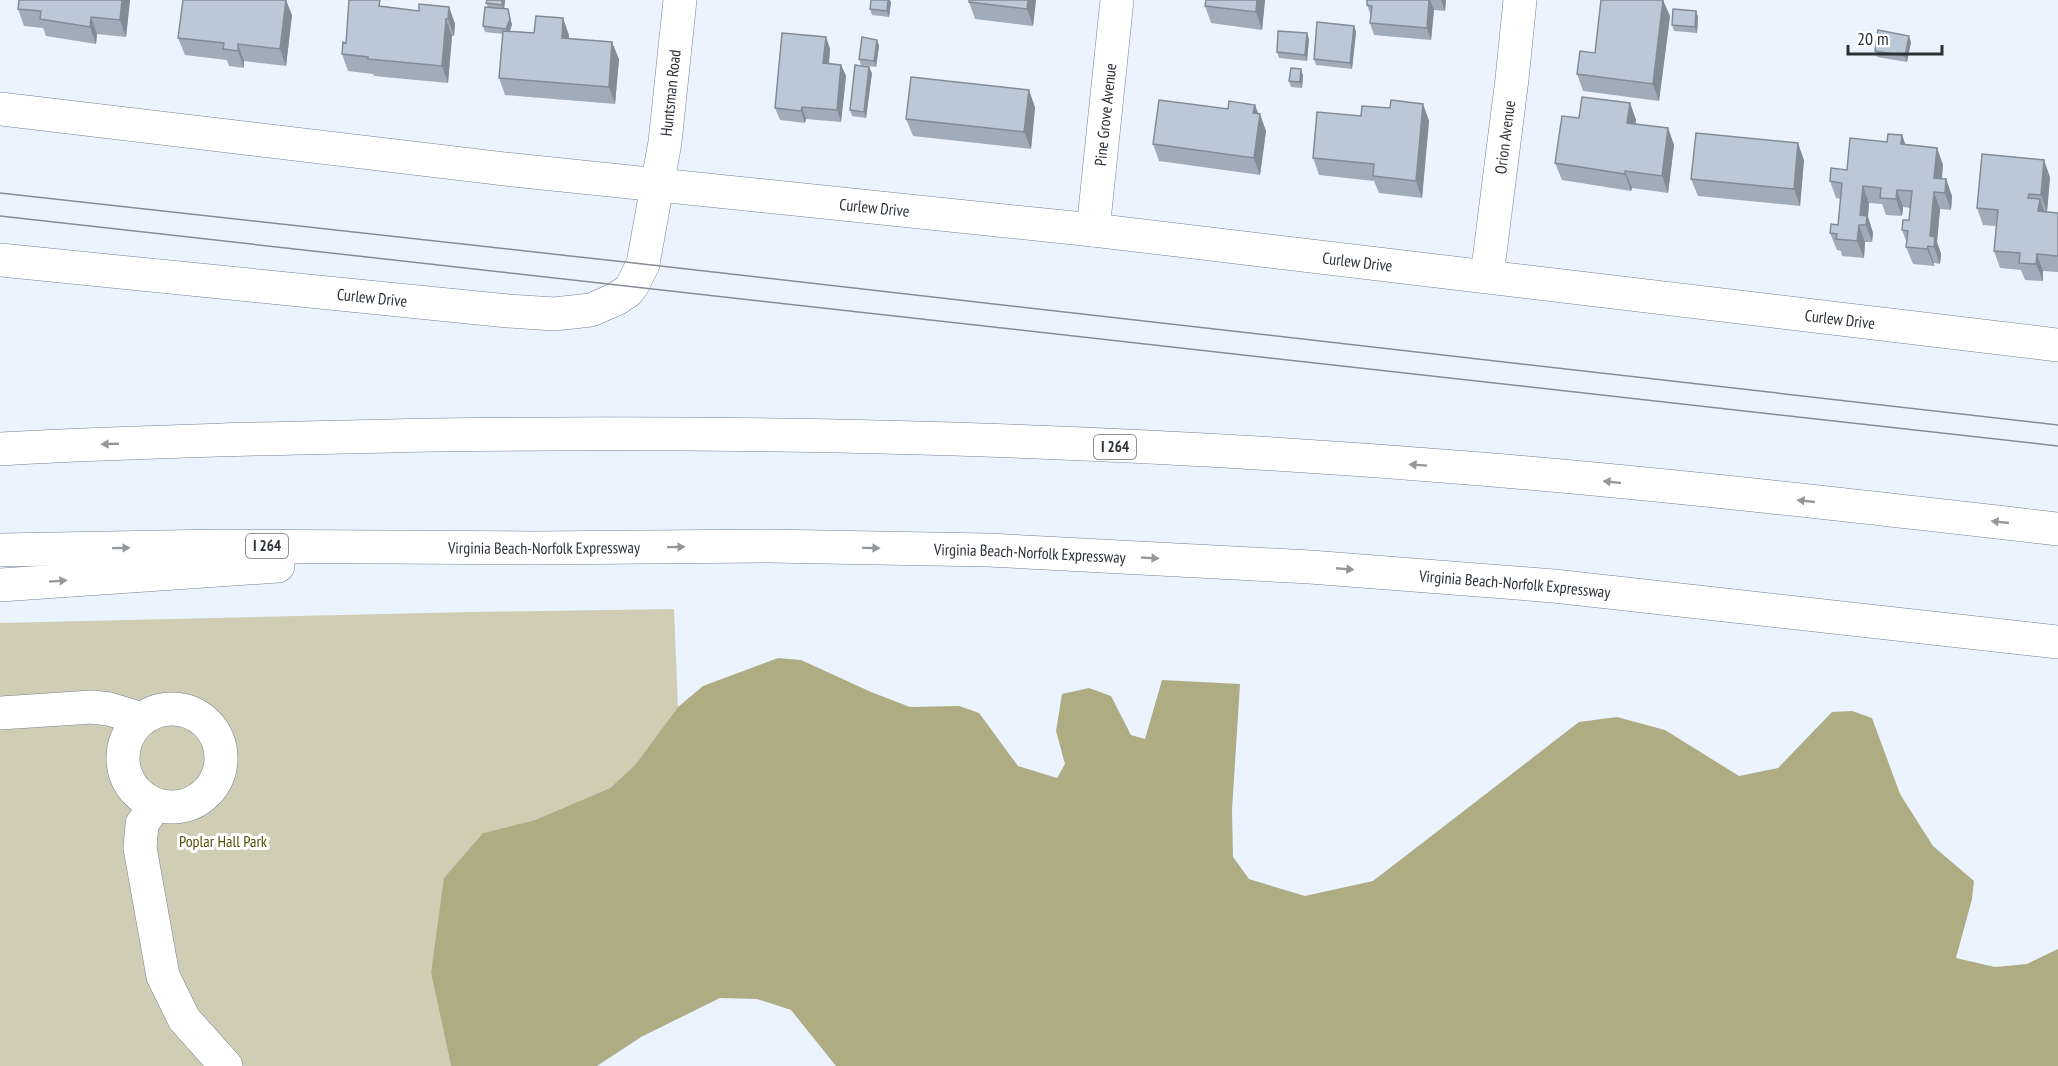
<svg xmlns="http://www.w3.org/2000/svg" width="2058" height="1066" font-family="'PT Sans Narrow',sans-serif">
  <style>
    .green { fill: #cfceb4 }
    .water { fill: #aeac83 }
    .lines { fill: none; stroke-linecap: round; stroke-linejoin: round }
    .minor-casing { stroke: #758191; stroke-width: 34 }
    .highway-casing { stroke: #758191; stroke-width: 34 }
    .minor { stroke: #fff; stroke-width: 33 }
    .highway { stroke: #fff; stroke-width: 33 }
    .tram { stroke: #858c94; stroke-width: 1.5 }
    .wall { fill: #a0acba }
    .shaded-wall { fill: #828c97 }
    .building { fill: #bac8d8; stroke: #828c97; stroke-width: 1.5 }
    .oneway { fill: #95989b }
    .labels { text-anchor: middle; stroke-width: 6; stroke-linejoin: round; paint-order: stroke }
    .shield { fill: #fff; stroke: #6b6f73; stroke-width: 1.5 }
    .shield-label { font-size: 15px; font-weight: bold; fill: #2b3137 }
    .street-label { font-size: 16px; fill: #2b3137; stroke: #fff }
    .park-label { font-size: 16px; fill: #544f05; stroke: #fff }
  </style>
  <rect width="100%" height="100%" fill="#ebf4fe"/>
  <path class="green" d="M674,609L678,707L635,765L610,788L535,820L483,833L431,973L451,1066H0V623L468,612Z"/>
  <path class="water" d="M778,658L801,660L871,692L910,707L959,706L979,713L1018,766L1057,778L1065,764L1056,731L1062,694L1089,688L1111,696L1131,735L1145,739L1162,680L1240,684L1232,810L1233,857L1249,879L1305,896L1373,881L1579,722L1617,717L1665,730L1739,776L1778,768L1832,712L1852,711L1872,718L1900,794L1933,846L1974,881L1972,899L1956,958L1995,967L2027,964L2058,949V1066H836L791,1010L757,999L720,998L641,1037L597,1066H451L431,973L444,878L483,833L535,820L610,788L635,765L678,707L703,686Z"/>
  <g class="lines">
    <g class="minor-casing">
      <g id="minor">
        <path id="s1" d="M0,109L514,170L1093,230L2058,345"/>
        <path id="s2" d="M1093,230L1117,0"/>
        <path id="s3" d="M0,260L508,311L554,314L591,310L616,299L628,291L632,286L643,264L665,142L680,0"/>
        <path id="s4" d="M1487,276L1512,79L1520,0"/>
        <circle cx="172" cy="758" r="49"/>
        <path d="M0,713L92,707L109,709L142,719"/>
        <path d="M155,805L142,824L140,848L163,976L184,1019L226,1066"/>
      </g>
    </g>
    <g class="highway-casing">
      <g id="highway">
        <path d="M0,449C145,441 290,438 435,435C784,430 1133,440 1481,469C1673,485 1866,507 2058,529"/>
        <path id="s5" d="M0,550L218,546L534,548L768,546L988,550L1310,567L1554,586L2058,642"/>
        <path d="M0,585L278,566"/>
      </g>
    </g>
    <use href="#minor" class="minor"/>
    <use href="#highway" class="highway"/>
    <path class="tram" d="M0,193L643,264L2058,425
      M0,216L2058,446"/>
  </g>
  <path class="wall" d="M19,0H130L126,37L97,34L96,44L46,36L43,28L24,26L18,9Z
    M505,0L504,9H508L512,25L510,31L569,35V38L619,59L615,104L505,95L499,78L503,34L485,32L483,26L488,7L486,3Z
    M969,0H1036L1033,26L975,19L969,2Z
    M1265,0L1262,30L1211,23L1205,6Z
    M1367,0H1446L1445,11L1434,10L1431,40L1374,35L1370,23L1371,16L1367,5Z
    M891,2L889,17L872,15L870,9Z
    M383,6L419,11L449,7L455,24L454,36H452L448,83L374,76L373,74L348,71L342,54Z
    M1696,11L1698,17L1697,33L1674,31L1672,25Z
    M292,15L286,66L244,61V68L229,66L227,60L185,55L178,38Z
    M1670,16L1659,101L1583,91L1577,74L1595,53Z
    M1354,26L1356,32L1352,69L1316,65L1314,59Z
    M826,37L830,49L829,63L841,65L846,76L841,122L806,119L805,123L780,120L775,108Z
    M1309,39L1307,61L1279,58L1277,52Z
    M877,40L879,46L876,67L861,65L859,59Z
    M1911,42L1907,62L1877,57L1875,51Z
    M872,73L866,118L852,116L850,110Z
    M1303,75L1302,88L1291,87L1289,81Z
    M1630,103L1636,120L1635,124L1668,128L1674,145L1668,193L1632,188L1631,191L1562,180L1555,163L1579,118Z
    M1423,104L1429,121L1422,198L1379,193L1374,181L1319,175L1313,158L1361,116L1390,108Z
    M1255,105L1266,131L1260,175L1159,161L1153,144L1228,109Z
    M1035,107L1031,149L913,136L906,119Z
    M1902,135L1905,144L1937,148L1943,165L1942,179H1946L1952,196L1951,210L1940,209L1937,242L1941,254L1940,264L1934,263V266L1913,264L1906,247L1907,243L1902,230L1909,220L1910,208L1903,207L1902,216L1886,215L1882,204L1869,203L1868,217L1873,233L1872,242H1865L1864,258L1842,256L1841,251L1837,250L1830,233L1838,225L1841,199L1836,198L1830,181L1887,142Z
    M1804,160L1800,206L1698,196L1691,179Z
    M2050,177L2047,212L2058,213V272L2043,271V281L2025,280L2021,270L2000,268L1994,251L1996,226L1983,225L1977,208Z"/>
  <path class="shaded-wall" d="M122,0H130L126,37L120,20Z
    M286,0L292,15L286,66L280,49Z
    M502,0H505L504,11L502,5Z
    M888,0H890L891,2L889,17L887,11Z
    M1028,0H1036L1033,26L1027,9Z
    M1257,0H1265L1262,30L1256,12Z
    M1429,0H1430L1434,10L1431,40L1427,28Z
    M1441,0H1446L1445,11Z
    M1663,0L1670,16L1659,101L1653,84Z
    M449,7L455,24L454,36L448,19Z
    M508,9L512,25L508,35L506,29Z
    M1696,11L1698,17L1697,33L1695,27Z
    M91,17L97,34L96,44L90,27Z
    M563,18L569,35L568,55L562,38Z
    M446,19L452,36L448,83L442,66Z
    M1354,26L1356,32L1352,69L1350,63Z
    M1307,33L1309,39L1307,61L1305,55Z
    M1909,36L1911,42L1907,62L1905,56Z
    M826,37L830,49L828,74L823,63Z
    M877,40L879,46L876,67L874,61Z
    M612,42L619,59L615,104L609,87Z
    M238,44L244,61V68L238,51Z
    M841,65L846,76L841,122L837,110Z
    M869,67L872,73L866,118L864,112Z
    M1301,69L1303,75L1302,88L1300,82Z
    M1029,90L1035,107L1031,149L1024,132Z
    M1630,103L1636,120L1633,140L1627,123Z
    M1423,104L1429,121L1422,198L1416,181Z
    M1255,105L1259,118L1260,114L1266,131L1260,175L1254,158L1253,113Z
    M802,107L806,119L805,123L801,111Z
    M1668,128L1674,145L1668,193L1662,176Z
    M1902,135L1908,152L1901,144Z
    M1798,143L1804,160L1800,206L1794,189Z
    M1937,148L1943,165L1940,193L1934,178Z
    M2044,160L2050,177L2047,212L2041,195Z
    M1625,171L1632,188L1631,191L1625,174Z
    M1946,179L1952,196L1951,210L1945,193Z
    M1863,186L1869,203L1868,217L1873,233L1872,242L1866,225L1860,215Z
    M1897,190L1903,207L1902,216L1896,199Z
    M1934,192L1940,209L1937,242L1941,254L1940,264L1930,236Z
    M2040,199L2046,216L2038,211Z
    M1859,225L1865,242L1864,258L1857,241Z
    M1928,246L1934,263V266L1927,249Z
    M2037,254L2043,271V281L2036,264Z"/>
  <path class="building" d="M19,0H122L120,20L91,17L90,27L40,19L41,11L18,9Z
    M183,0H286L280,49L238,44V51L223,49L224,43L178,38Z
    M349,0H380L379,6L419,11V4L449,7L448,19H446L442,66L368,59V57L342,54L343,42L346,43Z
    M487,0H502V5L486,3Z
    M871,0H888L887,11L870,9Z
    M969,0H1028L1027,9L969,2Z
    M1206,0H1257L1256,12L1205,6Z
    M1367,0H1429L1427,28L1370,23L1372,6L1367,5Z
    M1601,0H1663L1653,84L1577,74L1580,51L1595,53Z
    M485,7L508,9L510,19L506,29L483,26Z
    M1673,9L1696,11L1695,27L1672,25Z
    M536,16L563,18L562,38L612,42L609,87L499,78L503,31L534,33Z
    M1317,22L1354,26L1350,63L1314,59Z
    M1878,30L1909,36L1905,56L1875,51Z
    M1278,31L1307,33L1305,55L1277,52Z
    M782,33L826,37L823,63L841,65L837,110L802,107L801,111L775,108Z
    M862,37L877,40L874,61L859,59Z
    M855,65L869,67L864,112L850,110Z
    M1291,68L1301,69L1300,82L1289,81Z
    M911,77L1029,90L1024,132L906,119Z
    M1582,97L1630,103L1627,123L1668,128L1662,176L1625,171V174L1555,163L1562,116L1579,118Z
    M1159,100L1228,109L1229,101L1255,105L1253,113L1260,114L1254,158L1153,144Z
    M1391,100L1423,104L1416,181L1373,176L1374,164L1313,158L1317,112L1361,116L1362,106L1390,108Z
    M1696,133L1798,143L1794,189L1691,179Z
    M1888,134L1902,135L1901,144L1937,148L1934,178L1946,179L1945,193L1934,192L1930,236L1935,237L1934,247L1928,246L1927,249L1906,247L1908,231L1902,230L1903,220H1909L1912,191L1897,190L1896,199L1880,198L1881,188L1863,186L1860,215L1867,216L1866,225H1859L1857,241L1836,239L1837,234L1830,233L1831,224L1838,225L1842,183L1830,181L1831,168L1847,170L1850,138L1887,142Z
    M1982,154L2044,160L2041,195L2029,194L2028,198L2040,199L2038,211L2058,213V256L2037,254L2036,264L2019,263L2020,253L1994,251L1998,210L1977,208Z"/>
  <defs><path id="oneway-solid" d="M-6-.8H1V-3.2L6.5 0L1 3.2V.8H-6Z" transform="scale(1.5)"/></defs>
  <g class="oneway">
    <use href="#oneway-solid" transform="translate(110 444) rotate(178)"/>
    <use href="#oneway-solid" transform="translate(1418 465) rotate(-176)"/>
    <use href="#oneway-solid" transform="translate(1612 482) rotate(-174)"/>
    <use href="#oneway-solid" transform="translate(1806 501) rotate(-174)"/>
    <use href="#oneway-solid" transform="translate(2000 522) rotate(-174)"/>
    <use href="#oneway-solid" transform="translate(676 547) rotate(-1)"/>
    <use href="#oneway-solid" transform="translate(121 548) rotate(-1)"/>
    <use href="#oneway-solid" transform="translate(871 548) rotate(1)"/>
    <use href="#oneway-solid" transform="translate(1150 558) rotate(3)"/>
    <use href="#oneway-solid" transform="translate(1345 569) rotate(5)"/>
    <use href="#oneway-solid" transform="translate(58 581) rotate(-4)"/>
  </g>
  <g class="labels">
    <g class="shield">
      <rect x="1094" y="435" width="42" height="24" rx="4.5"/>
      <rect x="246" y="534" width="42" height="24" rx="4.5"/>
    </g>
    <g class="shield-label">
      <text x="1115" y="452">I 264</text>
      <text x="267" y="551">I 264</text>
    </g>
    <g class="street-label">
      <text dy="6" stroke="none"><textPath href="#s3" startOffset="840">Huntsman Road</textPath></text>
      <text dy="6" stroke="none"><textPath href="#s2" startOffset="116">Pine Grove Avenue</textPath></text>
      <text dy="6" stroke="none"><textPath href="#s4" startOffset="140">Orion Avenue</textPath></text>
      <text dy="6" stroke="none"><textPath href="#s1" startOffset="880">Curlew Drive</textPath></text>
      <text dy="6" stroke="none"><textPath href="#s1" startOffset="1366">Curlew Drive</textPath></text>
      <text dy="6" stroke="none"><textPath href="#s3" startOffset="374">Curlew Drive</textPath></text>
      <text dy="6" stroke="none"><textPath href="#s1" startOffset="1852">Curlew Drive</textPath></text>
      <text dy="6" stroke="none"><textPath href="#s5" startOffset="544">Virginia Beach-Norfolk Expressway</textPath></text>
      <text dy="6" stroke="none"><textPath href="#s5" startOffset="1030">Virginia Beach-Norfolk Expressway</textPath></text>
      <text dy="6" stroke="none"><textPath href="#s5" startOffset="1516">Virginia Beach-Norfolk Expressway</textPath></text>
    </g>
    <g class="park-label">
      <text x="223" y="847">Poplar Hall Park</text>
    </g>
  </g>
  <path d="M1848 45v9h94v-9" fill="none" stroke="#2b3137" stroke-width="3"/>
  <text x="1857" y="45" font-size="18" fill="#2b3137" stroke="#ffffff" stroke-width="4.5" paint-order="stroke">20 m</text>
</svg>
